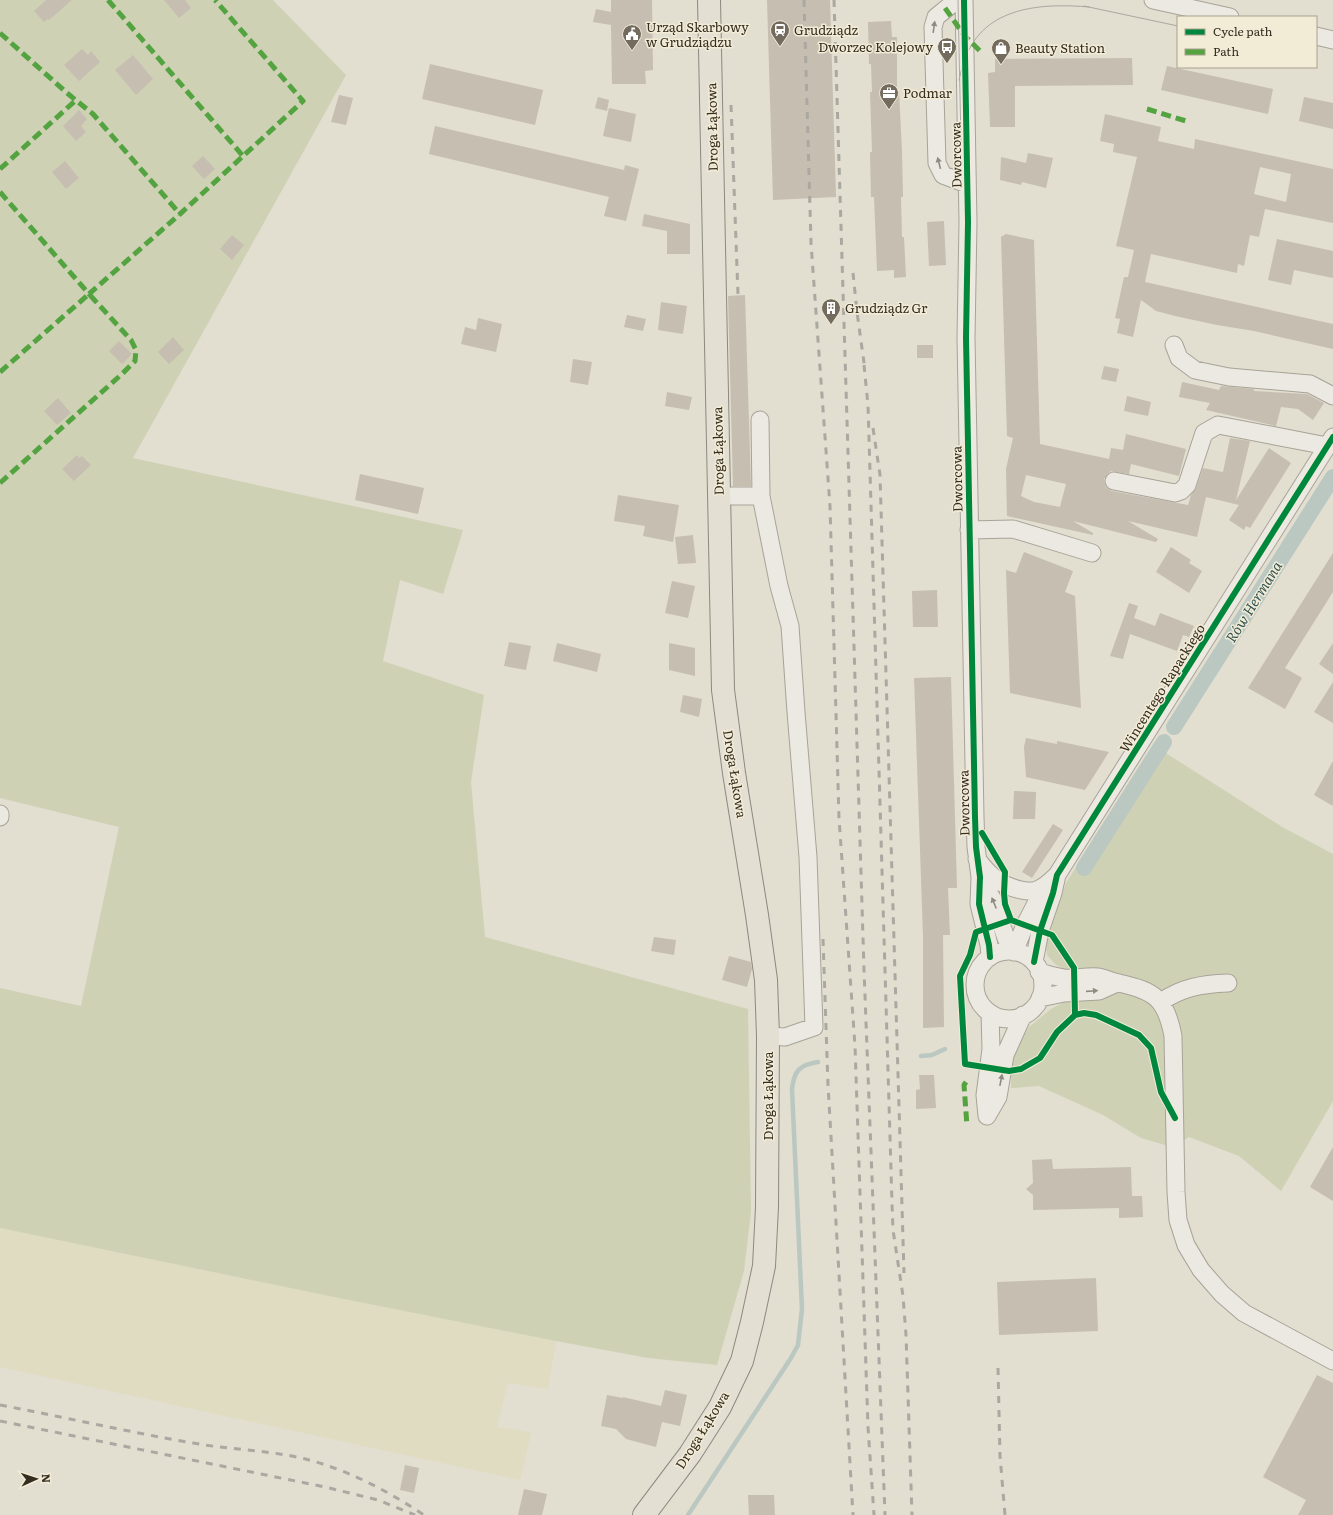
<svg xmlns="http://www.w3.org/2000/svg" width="1333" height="1515" font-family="Literata,serif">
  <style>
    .farmland { fill: #e0dcc2 }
    .green { fill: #cfd1b4 }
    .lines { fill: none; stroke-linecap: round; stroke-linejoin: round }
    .stream { stroke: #bac8c1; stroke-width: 4.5 }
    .canal { stroke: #bac8c1; stroke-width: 16 }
    .building { fill: #c6beb1; fill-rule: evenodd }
    .minor-casing { stroke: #a8a398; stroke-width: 19 }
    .major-casing { stroke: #8d897f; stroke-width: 24 }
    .minor { stroke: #ebe9e1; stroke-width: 17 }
    .major { stroke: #e3dfd3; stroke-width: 22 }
    .tram { stroke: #aba8a1; stroke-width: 1 }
    .rail { stroke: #aba8a1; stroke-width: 3; stroke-dasharray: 7 7; stroke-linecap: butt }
    .quiet { stroke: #53a441; stroke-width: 5; stroke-dasharray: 10 5; stroke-linecap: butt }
    .cycleway-casing { stroke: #f2ecd7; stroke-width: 8 }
    .cycleway { stroke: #00873e; stroke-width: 6 }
    .oneway { fill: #908b81 }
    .labels { text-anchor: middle; stroke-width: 3; stroke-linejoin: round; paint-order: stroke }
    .poi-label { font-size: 13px; fill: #362d21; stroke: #f2ecd7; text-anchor: start }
    .street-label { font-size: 13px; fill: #362d21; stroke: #f2ecd7 }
    .water-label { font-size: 14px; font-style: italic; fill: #325454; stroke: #f2ecd7 }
  </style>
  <rect width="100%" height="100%" fill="#e2ded0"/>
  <path class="farmland" d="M0,1228L334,1297L556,1341L548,1389L508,1383L497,1427L531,1432L520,1480L0,1367Z"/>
  <path class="green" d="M0,0H273L346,75L133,458L463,530L443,594L400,580L383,661L484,695L471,782L485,937L748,1009L751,1212L744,1271L717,1365L648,1358L556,1341L334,1297L0,1228V988L81,1006L119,827L0,798Z
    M1153,745L1284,828L1333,854V1101L1281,1191L1239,1156L1189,1137L1172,1147L1141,1138L1103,1115L1039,1086L1011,1088V1056L1029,1027L1051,1009L1070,999V972L1056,965L1047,955L1045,938L1066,883Z"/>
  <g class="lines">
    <path class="stream" d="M921,1056L932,1055L945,1049
      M688,1515L791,1358L798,1345L802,1309L792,1089C794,1071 799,1065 818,1062"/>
    <path class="canal" d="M1174,727L1333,477
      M1084,868L1164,742"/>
  </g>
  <path class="building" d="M46,0H72L49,20L48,19L44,22L34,11Z
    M164,0H185L191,8L179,18Z
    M611,0H652L653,70L645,71L646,84H612L611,25L593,22L596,9L611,12Z
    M767,0H830L836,197L773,200Z
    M891,21L892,37H897V91H899L902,151L903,197H901L902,237H904L906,277L894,278V270L877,271L874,197H871L870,152H872L870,92H872L871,64H869L868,22Z
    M82,49L88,55L91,51L100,62L79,81L64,65Z
    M133,55L153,79L136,95L115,70Z
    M1132,58L1133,85L1015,86V127H990L988,73L995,72V59Z
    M430,64L543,90L535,125L422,99Z
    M1167,66L1273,89L1268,114L1161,90Z
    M339,95L353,98L346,125L331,122Z
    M598,97L609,100L607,111L595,108Z
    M1304,97L1333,103V129L1299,121Z
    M609,108L636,114L631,142L603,136Z
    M79,110L87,119L81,126L86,132L76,141L63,126Z
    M1105,114L1161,127L1158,141L1194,149L1195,139L1333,169V223L1265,209L1259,237L1250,235L1244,266L1238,264L1237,273L1151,254L1145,282L1333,324V349L1254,331L1217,325L1175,316L1156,311L1141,300L1133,337L1117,333L1120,319L1115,318L1124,277H1128L1134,250L1116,246L1137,157L1113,152L1114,144L1100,141ZM1260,167L1291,174L1286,202L1254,194Z
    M435,126L624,170L625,165L639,169L626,221L604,216L609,197L429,154Z
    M1028,153L1053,158L1046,188L1022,182L1021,185L1000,180L1001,157L1026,163Z
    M203,156L215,169L204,179L192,166Z
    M65,161L79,178L66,189L52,172Z
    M644,214L690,224V254H667V231L642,226Z
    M944,221L946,265L929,266L927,222Z
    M1006,234L1034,240L1040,444L1109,459L1111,448L1123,450L1126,434L1186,449L1179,476L1131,464L1129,474L1111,471L1107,474L1104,479L1105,485L1107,488L1112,491L1188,505L1191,495L1196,488L1203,468L1223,472L1230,438L1250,441L1236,500L1269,448L1291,463L1250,528L1246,526L1244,530L1229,520L1239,505L1206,497L1197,537L1128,521L1158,539L1156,542L1073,521L1093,533V535L1007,516L1006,469L1013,438L1007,436L1001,237ZM1026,475L1066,484L1060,507L1034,502L1021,496Z
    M232,235L244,245L232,260L220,249Z
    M1277,239L1333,251V278L1294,270L1291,285L1268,280Z
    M745,295L751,486H733L728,296Z
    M661,302L687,306L683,334L658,330Z
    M627,315L646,319L643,331L624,327Z
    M478,318L502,324L496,352L461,344L465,327L476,330Z
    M173,337L184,350L169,364L158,352Z
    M119,341L132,354L122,364L109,351Z
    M917,345H933V358H917Z
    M573,359L592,362L588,385L570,382Z
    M1104,366L1119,369L1116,382L1101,379Z
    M1182,382L1219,390L1221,386L1254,389V391L1307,394L1324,403L1313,420L1298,409L1281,407L1276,426L1206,410L1210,403L1179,397Z
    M667,392L692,397L689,410L665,406Z
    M1127,396L1151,402L1148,416L1124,411Z
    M58,398L71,413L57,425L44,411Z
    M77,455L79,458L82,456L91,465L74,481L62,469Z
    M360,474L424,488L418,514L355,500Z
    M618,495L679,505L673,542L643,536L645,526L614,521Z
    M693,535L696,563L678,564L675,537Z
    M1171,547L1191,560L1189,563L1202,571L1189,593L1156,572Z
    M1024,552L1073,571L1065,592L1075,596L1081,708L1010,693L1006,570L1016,573Z
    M1333,553V592L1285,668L1302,678L1285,709L1248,688Z
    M672,581L695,586L688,618L665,613Z
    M937,590L938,627H913L912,591Z
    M1129,603L1138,606L1134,618L1155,626L1160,613L1194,626L1189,637L1183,635L1177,651L1130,634L1123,659L1110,656Z
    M509,642L531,646L526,670L504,666Z
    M557,643L601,654L597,672L553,661Z
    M669,643L695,648V676L669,670Z
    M1333,643V674L1319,664Z
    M951,677L957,888H948L950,935H943L944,1027L923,1028V936L914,678Z
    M1333,682V723L1314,712Z
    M683,695L702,699L699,717L680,712Z
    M1026,738L1057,744V741L1109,752L1085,790L1026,777L1024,747Z
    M1333,761V806L1314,795Z
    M1014,791L1036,792L1035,819H1013Z
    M1053,824L1063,830L1032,878L1022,872Z
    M654,937L676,940L674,955L651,951Z
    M729,956L751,962L752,969L747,987L722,980Z
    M919,1075H934L936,1108L916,1109V1090L920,1089Z
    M1333,1147V1201L1310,1187Z
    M1052,1159L1053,1169L1131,1167L1132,1196H1142L1143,1217L1119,1218V1208L1033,1210V1195L1026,1189L1033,1183L1032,1160Z
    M1096,1278L1098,1331L999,1335L997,1282Z
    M1317,1375L1333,1383V1515H1298L1306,1500L1263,1477Z
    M665,1390L687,1395L680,1426L662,1422L656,1447L626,1439L616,1429L601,1426L607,1395L623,1398V1397L661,1406Z
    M405,1465L419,1468L414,1493L400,1490Z
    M524,1489L547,1494L542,1515H518Z
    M748,1495H774L775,1515H749Z"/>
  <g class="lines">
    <g class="minor-casing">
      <path id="minor" d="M957,0L936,17L933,27L937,163L943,175L967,184
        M964,0L968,222L966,338L975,817L976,847L980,877L979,904L989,945L990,957
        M1153,0L1230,17
        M1316,36L1333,40
        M1174,345L1179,358L1195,370L1229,377L1310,384L1333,396
        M1114,481L1175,493L1181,491L1187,485L1204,433L1218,425L1327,446
        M719,496H761L760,420
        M761,496L779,586L790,626L796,712L808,857L814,1027L785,1037L768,1036
        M969,530L1013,529L1092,553
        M0,814V817
        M977,859C989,875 1001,886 1021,890C1026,891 1032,892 1037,890C1045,887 1051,881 1057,875
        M980,877L993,900L1006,938L1014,952
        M975 985a34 34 0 1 1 68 0a34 34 0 1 1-68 0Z
        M1014,952L1025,925L1045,886
        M1034,962L1040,931L1053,893L1057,875L1333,437
        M1039,972C1047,974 1056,977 1064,978C1075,979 1086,976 1098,977C1105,978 1112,982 1119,983C1155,991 1166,999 1173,1036L1176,1192L1178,1220L1186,1245L1201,1270L1222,1294L1244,1313L1333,1361
        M1040,998L1064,993L1099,991L1117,983
        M1161,1002C1182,987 1203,984 1228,983
        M987,1116L998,1097L1005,1055L1023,1015
        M987,1116L985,1095L991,1049L990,1013"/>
    </g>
    <g class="major-casing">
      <path id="major" d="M644,1515L690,1454L720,1407L742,1361L752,1322L764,1266L767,1207L768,1036L766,980L757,915L734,773L723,690L709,0"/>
    </g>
    <use href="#minor" class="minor"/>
    <use href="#major" class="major"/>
    <path class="tram" d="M958,0L961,143
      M1084,6L1178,26
      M959,80C961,73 962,65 965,59C984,6 1042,3 1089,7"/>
    <path class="rail" d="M804,0L811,243L830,506L839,818L855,1046L868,1427L874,1515
      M834,0L864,970L885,1515
      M731,105L738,295
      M853,273L857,312L865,370
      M864,365L868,405L892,1203L893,1230L903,1296L906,1335L912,1515
      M873,428L880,475L904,1273
      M823,939L828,1085L853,1515
      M998,1368L1000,1456L1005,1515
      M0,1405C64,1417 128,1432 193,1443C226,1449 259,1450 292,1456C341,1466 383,1488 424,1515
      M0,1421L325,1487L378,1500L415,1515"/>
    <path class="quiet" d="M108,0L243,156
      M945,8L964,35L981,52
      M0,33L67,93L93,114L180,214
      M1147,109L1186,121
      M0,169L76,100
      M0,192L89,294L180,214L303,101L215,0
      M0,372L89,294L131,340L136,350L135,361L122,374L0,483
      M966,1082L964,1085L967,1126"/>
    <g class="cycleway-casing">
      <path id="cycleway" d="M964,0L968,222L966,338L975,817L976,847L980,877L979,904L989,945L990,957
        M982,833L1005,872L1004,893L1005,904L1011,920
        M1011,920L1052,935L1074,968L1075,1015L1057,1032L1040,1058L1021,1069L1009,1071L965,1064L960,976L970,955L976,932Z
        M1034,962L1040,931L1053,893L1057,875L1333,437
        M1075,1015L1084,1013L1096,1015L1139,1035L1151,1048L1161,1092L1175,1118"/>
    </g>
    <use href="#cycleway" class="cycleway"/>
  </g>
  <defs><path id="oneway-solid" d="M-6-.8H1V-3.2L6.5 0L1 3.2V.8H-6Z"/></defs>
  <g class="oneway">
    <use href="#oneway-solid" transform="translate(934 27) rotate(-82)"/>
    <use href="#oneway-solid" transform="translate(939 163) rotate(-104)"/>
    <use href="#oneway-solid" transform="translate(994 903) rotate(-112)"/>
    <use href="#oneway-solid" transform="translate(1092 991) rotate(-4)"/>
    <use href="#oneway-solid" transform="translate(1001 1080) rotate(-79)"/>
  </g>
  <defs>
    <g id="station-pin" transform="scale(1)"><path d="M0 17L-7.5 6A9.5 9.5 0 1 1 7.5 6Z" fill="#726b5e" stroke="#f2ecd7"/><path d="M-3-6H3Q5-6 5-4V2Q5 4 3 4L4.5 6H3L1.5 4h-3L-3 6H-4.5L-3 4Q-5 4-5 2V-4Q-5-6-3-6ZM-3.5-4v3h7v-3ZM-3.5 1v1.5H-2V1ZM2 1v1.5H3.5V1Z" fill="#fff"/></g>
    <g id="civic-pin" transform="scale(1)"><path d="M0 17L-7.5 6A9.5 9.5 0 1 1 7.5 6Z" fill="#726b5e" stroke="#f2ecd7"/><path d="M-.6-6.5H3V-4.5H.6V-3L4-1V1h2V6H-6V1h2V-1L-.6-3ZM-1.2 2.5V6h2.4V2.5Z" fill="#fff"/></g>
    <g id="bus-pin" transform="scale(1)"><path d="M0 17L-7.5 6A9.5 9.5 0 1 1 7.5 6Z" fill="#726b5e" stroke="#f2ecd7"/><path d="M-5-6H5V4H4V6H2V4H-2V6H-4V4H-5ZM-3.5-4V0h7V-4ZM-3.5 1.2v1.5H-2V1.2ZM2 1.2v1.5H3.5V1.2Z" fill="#fff"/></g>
    <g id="shop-pin" transform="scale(1)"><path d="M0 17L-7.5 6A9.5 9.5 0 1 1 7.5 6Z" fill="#726b5e" stroke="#f2ecd7"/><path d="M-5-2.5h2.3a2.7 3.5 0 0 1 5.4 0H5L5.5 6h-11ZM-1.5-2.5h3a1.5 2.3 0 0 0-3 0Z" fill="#fff"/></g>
    <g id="office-pin" transform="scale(1)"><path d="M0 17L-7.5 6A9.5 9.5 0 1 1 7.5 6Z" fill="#726b5e" stroke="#f2ecd7"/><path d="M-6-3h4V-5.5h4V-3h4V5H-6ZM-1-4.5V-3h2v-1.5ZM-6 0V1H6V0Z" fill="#fff"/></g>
    <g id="building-pin" transform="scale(1)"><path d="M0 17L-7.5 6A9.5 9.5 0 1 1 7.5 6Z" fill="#726b5e" stroke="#f2ecd7"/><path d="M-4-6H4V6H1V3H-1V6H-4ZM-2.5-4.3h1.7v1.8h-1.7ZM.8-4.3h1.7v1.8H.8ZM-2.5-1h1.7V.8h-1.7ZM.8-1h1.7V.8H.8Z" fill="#fff"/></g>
  </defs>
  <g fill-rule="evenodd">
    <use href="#station-pin" x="780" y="30"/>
    <use href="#civic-pin" x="632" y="34"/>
    <use href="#bus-pin" x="947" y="47"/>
    <use href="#shop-pin" x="1001" y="48"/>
    <use href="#office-pin" x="889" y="93"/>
    <use href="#building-pin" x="831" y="308"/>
  </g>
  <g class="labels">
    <g class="poi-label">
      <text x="646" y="32">Urząd Skarbowy<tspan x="646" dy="15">w Grudziądzu</tspan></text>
      <text x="794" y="35">Grudziądz</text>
      <text x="933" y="52" text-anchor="end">Dworzec Kolejowy</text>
      <text x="1015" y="53">Beauty Station</text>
      <text x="903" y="98">Podmar</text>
      <text x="845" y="313">Grudziądz Gr</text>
    </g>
    <g class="street-label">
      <text transform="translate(712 127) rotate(-91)" y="5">Droga Łąkowa</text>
      <text transform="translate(956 155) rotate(-91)" y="5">Dworcowa</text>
      <text transform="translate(718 451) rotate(-91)" y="5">Droga Łąkowa</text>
      <text transform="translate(957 479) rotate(-91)" y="5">Dworcowa</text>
      <text transform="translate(1162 688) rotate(-58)" y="5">Wincentego Rapackiego</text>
      <text transform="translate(735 774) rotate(81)" y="5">Droga Łąkowa</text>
      <text transform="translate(964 803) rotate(-91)" y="5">Dworcowa</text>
      <text transform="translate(768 1096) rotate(-90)" y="5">Droga Łąkowa</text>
      <text transform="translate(702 1430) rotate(-58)" y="5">Droga Łąkowa</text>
    </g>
    <g class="water-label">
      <text transform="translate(1254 602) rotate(-58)" y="5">Rów Hermana</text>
    </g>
  </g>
  <rect x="1177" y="16" width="140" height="52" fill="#f2ecd7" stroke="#a7a08e"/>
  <rect x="1185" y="29" width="20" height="6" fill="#00873e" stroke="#a7a08e"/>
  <text x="1213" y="36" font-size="12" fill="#362d21">Cycle path</text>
  <rect x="1185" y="49" width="20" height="6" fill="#53a441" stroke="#a7a08e"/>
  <text x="1213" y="56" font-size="12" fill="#362d21">Path</text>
  <g transform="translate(36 1479) rotate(87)" stroke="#f2ecd7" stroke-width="3" paint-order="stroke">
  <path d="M0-3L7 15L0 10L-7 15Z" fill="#362d21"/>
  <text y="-6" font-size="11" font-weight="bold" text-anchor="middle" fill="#362d21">N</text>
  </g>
</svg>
